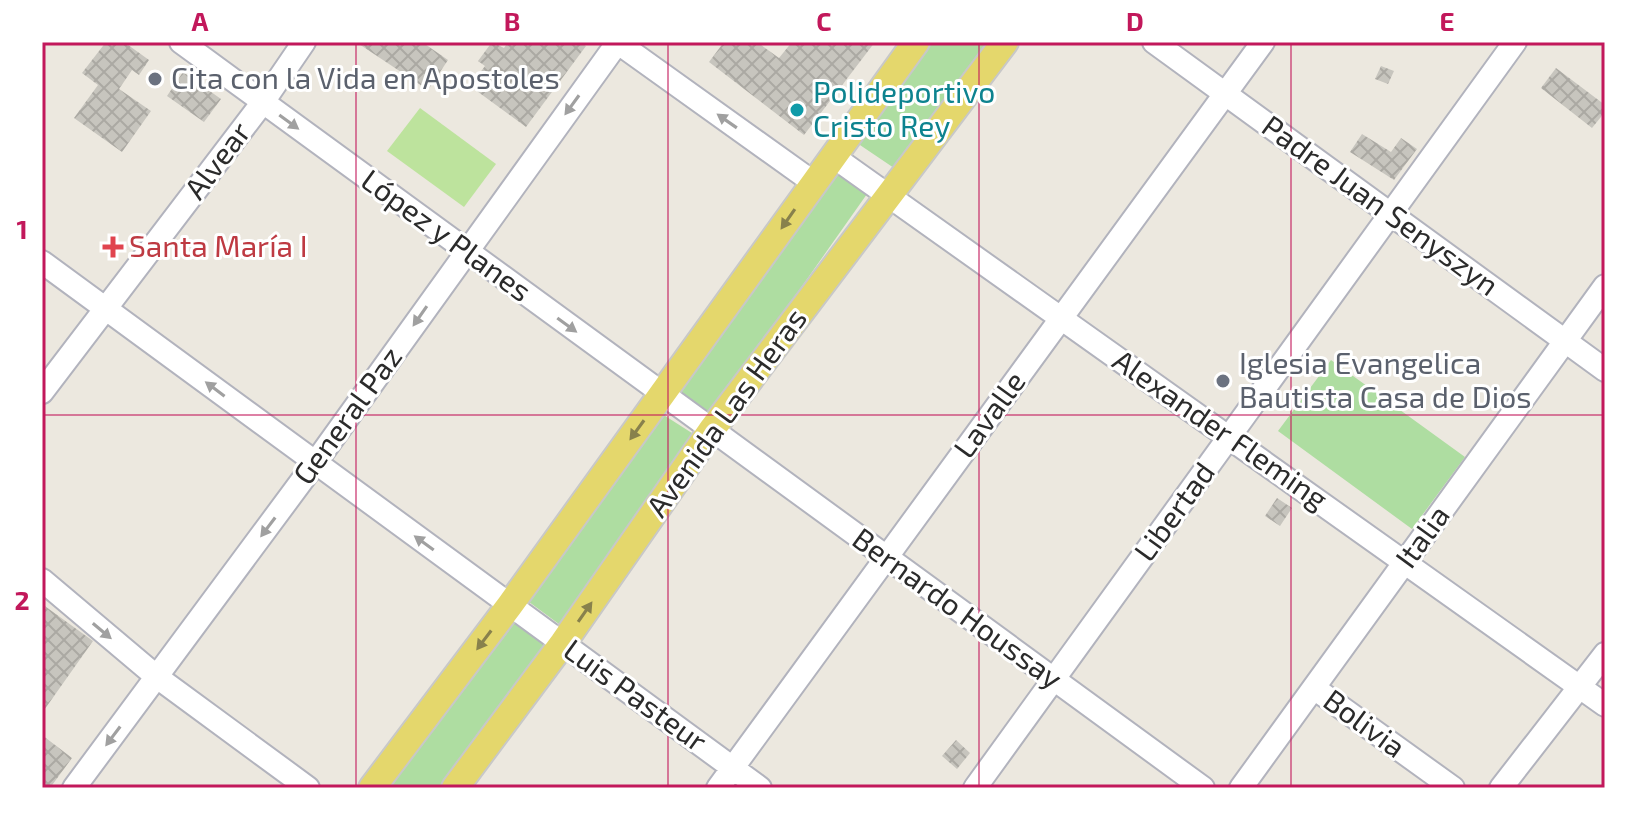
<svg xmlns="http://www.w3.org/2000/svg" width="1647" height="830" font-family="'Exo 2',sans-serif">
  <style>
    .grass { fill: #aedda1 }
    .pitch { fill: #bde39d }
    .building { fill: url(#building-cross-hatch) }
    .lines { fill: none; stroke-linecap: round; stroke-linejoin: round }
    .minor-casing { stroke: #b2b3bd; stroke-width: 26 }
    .major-casing { stroke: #c8c8c8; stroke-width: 30 }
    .minor { stroke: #fff; stroke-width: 22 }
    .major { stroke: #e4d76c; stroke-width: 26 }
    .oneway { fill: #a0a0a0 }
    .oneway2 { fill: #88814c }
    .grid { fill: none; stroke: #c2185b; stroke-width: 2; stroke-opacity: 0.55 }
    .worship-dot { fill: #6b7280; stroke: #fff; stroke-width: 3 }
    .culture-dot { fill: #0f9aa8; stroke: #fff; stroke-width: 3 }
    .health-dot { fill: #e0444e; stroke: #fff; stroke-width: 3 }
    .labels { text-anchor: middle; stroke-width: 6; stroke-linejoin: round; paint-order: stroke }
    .worship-label { font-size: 30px; fill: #5b616d; stroke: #fff; text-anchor: start }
    .culture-label { font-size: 30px; fill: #0d838f; stroke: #fff; text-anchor: start }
    .street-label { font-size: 30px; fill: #2b2b2b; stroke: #fff }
    .health-label { font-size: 30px; fill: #be3a42; stroke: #fff; text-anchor: start }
    .neatline { fill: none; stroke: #c2185b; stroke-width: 3 }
    .grid-label { font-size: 26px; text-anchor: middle; font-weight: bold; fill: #c2185b }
  </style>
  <defs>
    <pattern id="building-cross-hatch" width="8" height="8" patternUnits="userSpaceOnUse" patternTransform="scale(2)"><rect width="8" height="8" fill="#c7c5be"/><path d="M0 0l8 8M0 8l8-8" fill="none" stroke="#aba9a3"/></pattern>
  </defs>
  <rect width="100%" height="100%" fill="#ece8df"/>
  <path class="grass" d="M929,42H989L894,168L857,143Z
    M835,171L867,194L712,414L678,391Z
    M1331,360L1465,457L1412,529L1278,431Z
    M659,412L695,435L563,627L525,599Z
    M509,620L545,645L443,788H387Z"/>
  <path class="pitch" d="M420,108L496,164L464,207L387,151Z"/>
  <path class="building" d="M106,42H124L149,60L139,75L132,70L119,89L151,111L122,152L74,118L98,85L82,73Z
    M356,42H422L448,60L428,90Z
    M492,42L504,48L508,42H580L586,46L526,127L470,86L485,66L478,61Z
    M724,42H757L779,58L792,42H875L804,135L709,62Z
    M1381,66L1394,71L1388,84L1375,79Z
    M1556,68L1605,105V112L1592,128L1541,88Z
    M183,72L221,99L204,122L167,96Z
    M1362,134L1391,152L1401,138L1417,149L1394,180L1350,152Z
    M1277,498L1292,508L1280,526L1265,516Z
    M42,604L93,641L42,713Z
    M42,735L72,758L50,788H42Z
    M956,740L970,753L957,769L942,756Z"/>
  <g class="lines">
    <g class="minor-casing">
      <path id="minor" d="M181,42L1203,788
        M617,42L814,183
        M1154,42L1605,370
        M834,157L1605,705
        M42,262L760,788
        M42,392L263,102L304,42
        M42,580L157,677L308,788
        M1314,688L1453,788
        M74,788L315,463L618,42
        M718,788L1263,42
        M975,788L1515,42
        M1241,788L1605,286
        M1501,788L1605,654"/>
    </g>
    <g class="major-casing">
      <path id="major" d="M372,788L510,605L916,42
        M455,788L563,643L713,428L1005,42"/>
    </g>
    <use href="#minor" class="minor"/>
    <use href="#major" class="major"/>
  </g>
  <defs><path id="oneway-solid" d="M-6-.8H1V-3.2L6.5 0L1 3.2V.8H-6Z" transform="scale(2)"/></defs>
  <g class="oneway">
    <use href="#oneway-solid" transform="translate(572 105) rotate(126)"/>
    <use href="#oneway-solid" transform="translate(727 121) rotate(-145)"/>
    <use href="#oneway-solid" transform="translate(289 122) rotate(36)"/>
    <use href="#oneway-solid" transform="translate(420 316) rotate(125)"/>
    <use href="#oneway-solid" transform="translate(567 325) rotate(36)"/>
    <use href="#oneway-solid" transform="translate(215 389) rotate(-143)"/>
    <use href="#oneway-solid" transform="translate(268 527) rotate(127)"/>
    <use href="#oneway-solid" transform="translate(424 543) rotate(-144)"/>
    <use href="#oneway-solid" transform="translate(102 631) rotate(40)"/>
    <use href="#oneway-solid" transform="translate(113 736) rotate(127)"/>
  </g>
  <g class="oneway2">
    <use href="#oneway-solid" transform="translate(788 219) rotate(125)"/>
    <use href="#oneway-solid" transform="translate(637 430) rotate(126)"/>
    <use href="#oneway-solid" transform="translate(585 612) rotate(-55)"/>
    <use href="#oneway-solid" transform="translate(484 640) rotate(127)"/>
  </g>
  <path class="grid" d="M356,42V788M668,42V788M979,42V788M1291,42V788M42,415H1605"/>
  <g class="worship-dot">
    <circle cx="155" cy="79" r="8"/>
    <circle cx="1223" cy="381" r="8"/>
  </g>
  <circle class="culture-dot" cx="797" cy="110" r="8"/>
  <path class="health-dot" d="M109 235h8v8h8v8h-8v8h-8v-8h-8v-8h8z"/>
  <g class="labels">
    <g class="worship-label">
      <text x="171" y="89">Cita con la Vida en Apostoles</text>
      <text x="1239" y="374">Iglesia Evangelica<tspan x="1239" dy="34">Bautista Casa de Dios</tspan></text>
    </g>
    <g class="culture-label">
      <text x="813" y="103">Polideportivo<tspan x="813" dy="34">Cristo Rey</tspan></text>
    </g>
    <g class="street-label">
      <text transform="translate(218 161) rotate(-53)" y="10">Alvear</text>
      <text transform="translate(1380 206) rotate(36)" y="10">Padre Juan Senyszyn</text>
      <text transform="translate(446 236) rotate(36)" y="10">López y Planes</text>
      <text transform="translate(727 413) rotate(-54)" y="10">Avenida Las Heras</text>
      <text transform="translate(990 415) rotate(-54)" y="10">Lavalle</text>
      <text transform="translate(348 416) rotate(-54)" y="10">General Paz</text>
      <text transform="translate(1220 430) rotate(35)" y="10">Alexander Fleming</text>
      <text transform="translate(1175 512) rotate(-54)" y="10">Libertad</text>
      <text transform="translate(1423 537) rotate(-54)" y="10">Italia</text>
      <text transform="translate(957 609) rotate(36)" y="10">Bernardo Houssay</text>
      <text transform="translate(635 696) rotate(36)" y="10">Luis Pasteur</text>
      <text transform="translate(1364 724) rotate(36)" y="10">Bolivia</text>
    </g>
    <g class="health-label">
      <text x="129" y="257">Santa María I</text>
    </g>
  </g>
  <rect width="1647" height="830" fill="none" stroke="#ffffff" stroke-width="88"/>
  <rect x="44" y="44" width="1559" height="742" class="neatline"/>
  <g class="grid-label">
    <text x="200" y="31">A</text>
    <text x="512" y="31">B</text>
    <text x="824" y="31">C</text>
    <text x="1135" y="31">D</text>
    <text x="1447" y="31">E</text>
    <text x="22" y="239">1</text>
    <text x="22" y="610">2</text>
  </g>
</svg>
